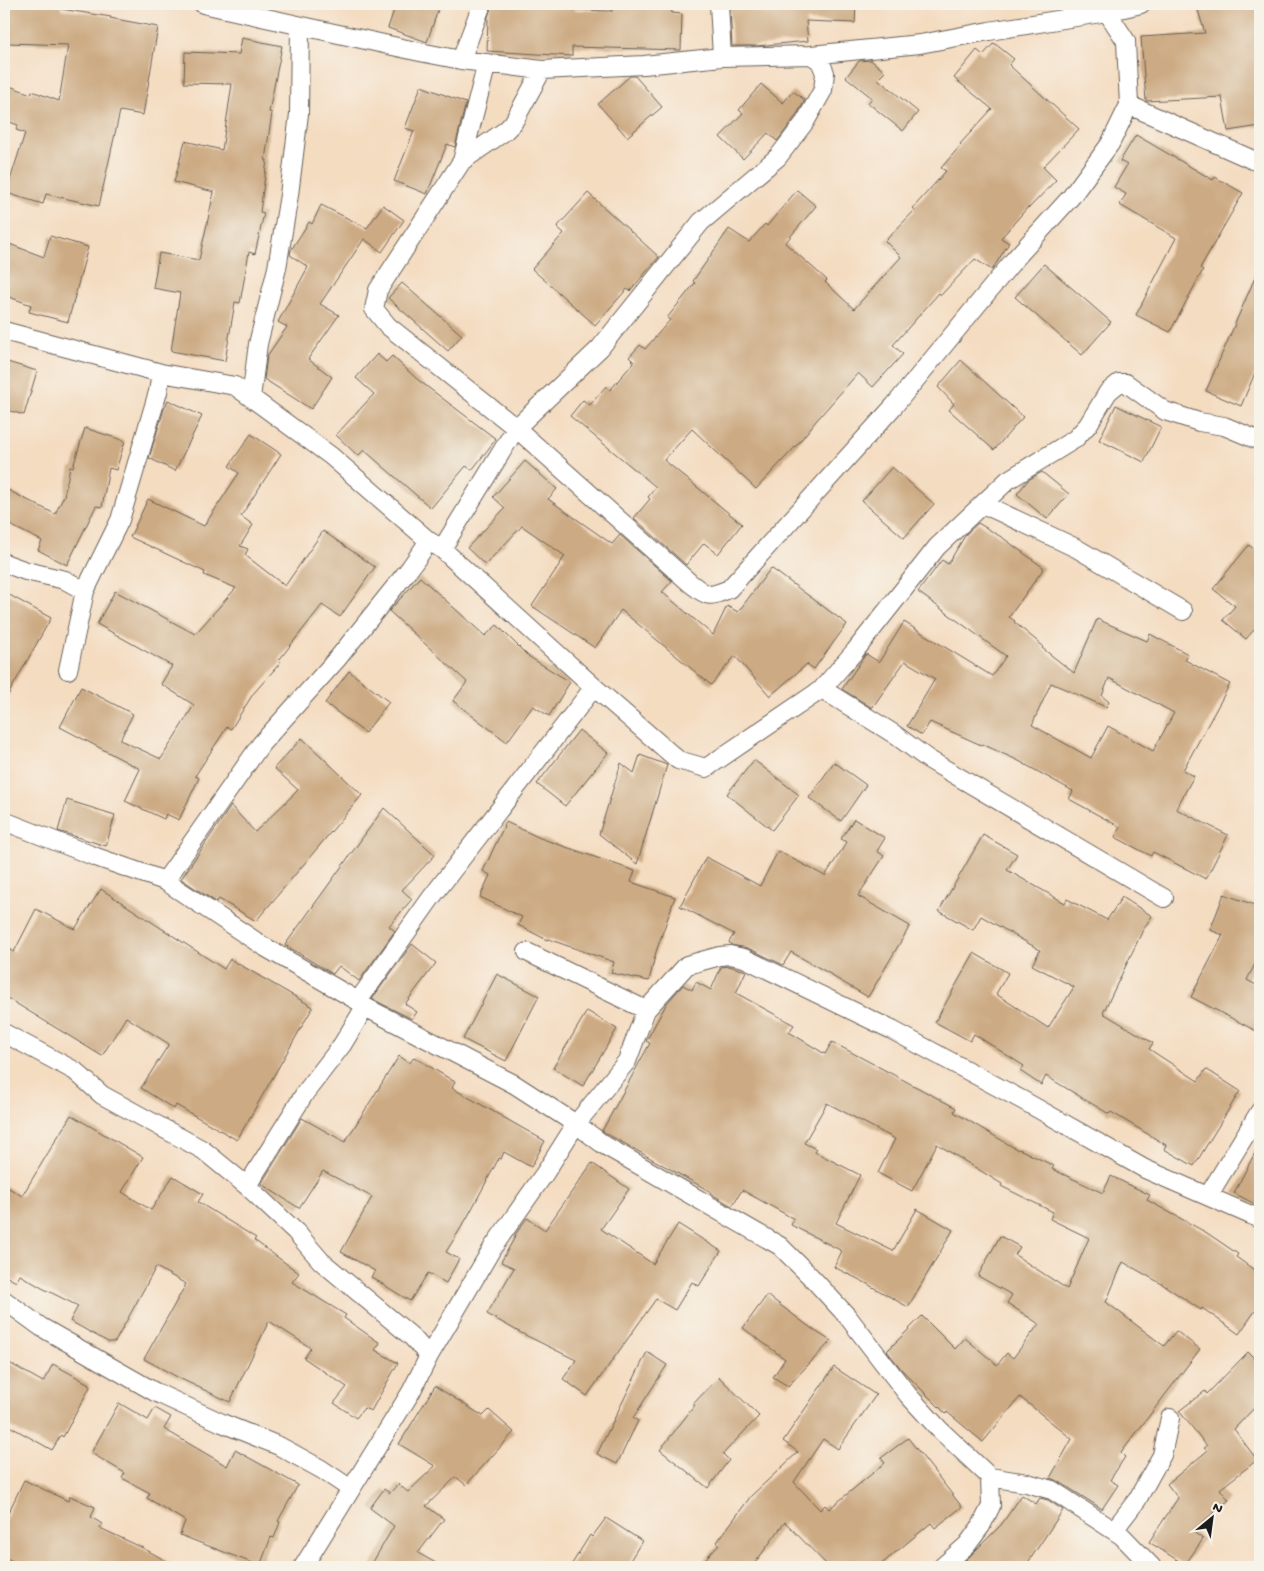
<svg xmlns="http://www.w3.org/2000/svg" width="1264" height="1571" font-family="'Gochi Hand',sans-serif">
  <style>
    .building { fill: #ccaa83; fill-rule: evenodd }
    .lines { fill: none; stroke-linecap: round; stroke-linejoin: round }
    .minor-casing { stroke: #685f56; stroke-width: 20 }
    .minor { stroke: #fff; stroke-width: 18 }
  </style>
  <rect width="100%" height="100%" fill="#f7f3e8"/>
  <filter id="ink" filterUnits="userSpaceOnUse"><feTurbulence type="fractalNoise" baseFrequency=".02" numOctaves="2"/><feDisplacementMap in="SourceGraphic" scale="10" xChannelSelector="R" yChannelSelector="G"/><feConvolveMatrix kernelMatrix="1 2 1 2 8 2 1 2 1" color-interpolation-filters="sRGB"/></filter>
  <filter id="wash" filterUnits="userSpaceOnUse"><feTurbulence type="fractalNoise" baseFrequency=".0096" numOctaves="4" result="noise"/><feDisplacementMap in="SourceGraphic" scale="20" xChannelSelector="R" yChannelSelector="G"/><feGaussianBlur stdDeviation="1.12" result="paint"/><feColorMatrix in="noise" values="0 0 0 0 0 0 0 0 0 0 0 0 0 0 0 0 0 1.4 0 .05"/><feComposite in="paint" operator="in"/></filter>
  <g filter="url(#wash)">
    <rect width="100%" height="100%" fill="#f4dcc1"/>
    <g id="blocks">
      <path class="building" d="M8,4H61V9L111,17L110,18L158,27L143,115L120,111L99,206L46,194L43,204L6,193L25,133L16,130L18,125L4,120V84L31,94L32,91L59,101L68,45L8,43Z
        M396,4H440L427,42L388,28Z
        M492,4L575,5L574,10L612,11V4H671L672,13L682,14L681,50L572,47V56L487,51L488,17Z
        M760,4H856L855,23L806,21L808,41L756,46H732L730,8L760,5Z
        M1196,4H1260V126L1228,131L1222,97L1146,101L1141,37L1205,33Z
        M242,38L282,46L269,112L272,113L265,160H267L260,212L264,213L255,254L249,252L240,303L235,302L225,361L171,351L180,293L153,288L159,253L199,260L214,192L174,182L185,141L222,150L232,84L184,83L185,52L239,54Z
        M994,43L1014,59L1009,65L1079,129L1043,167L1056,180L1029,208L1028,207L1001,238L1009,243L992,270L975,259L941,295L939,293L893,345L903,354L873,387L858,373L816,421L797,445L756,489L692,429L664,460L742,524L718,554L704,543L686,565L634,518L650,499L648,497L656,487L570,416L583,400L590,405L606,386L610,390L634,362L629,357L640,345L645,349L670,320L667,318L695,283L693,281L729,229L749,242L765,224L767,226L797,190L816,206L785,243L827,280L825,282L854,309L901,257L885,241L915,210L913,208L946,171L941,168L961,145L960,144L992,109L954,78L977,50L983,55Z
        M871,60L885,72L878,79L918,112L903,131L868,103L872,98L846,77L859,61Z
        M630,76H635L662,107L627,137L598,104Z
        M761,84L783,103L793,91L805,100L796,116L777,141L768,133L743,159L720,137L743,113L739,110Z
        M421,86L466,103L455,147L447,144L427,194L394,181L414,131L405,128Z
        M1136,135L1213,180L1215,177L1243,193L1200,268L1203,270L1170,332L1136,315L1176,238L1120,205L1126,194L1114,187L1127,165L1120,161Z
        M588,193L659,257L630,291L627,289L595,325L532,269L564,233L557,227Z
        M321,205L367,228L383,205L404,220L382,252L364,239L320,304L339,315L308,359L332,377L311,409L264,379L267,356L287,327L278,322L308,267L290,255L291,250L309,222L312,224Z
        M50,236L88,247L68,322L29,312L31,305L4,295V242L44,257Z
        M1044,264L1111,322L1082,355L1015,297Z
        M1260,266V361L1241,406L1206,391Z
        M402,283L462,335L448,351L388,298Z
        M377,354L386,362L392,356L417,379L496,439L472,470L466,466L431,508L364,450L358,456L336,435L374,394L356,378Z
        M961,360L1023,417L994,450L949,410L954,404L938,387Z
        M4,361L37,371L24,415L4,409Z
        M168,400L202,416L175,471L149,458L164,409Z
        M1116,405L1161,427L1144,462L1099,440Z
        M85,428L125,441L116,470L109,468L102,507L96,506L67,565L38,550L42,541L4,522V488L55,514L64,496L70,467H73Z
        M251,434L281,454L241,516L253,525L240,546L248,549L245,555L285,586L323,531L375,567L340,617L322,605L279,660L281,662L253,694L231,729L227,727L195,776L199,778L179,820L166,814L164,819L125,801L140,769L60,727L81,687L133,714L120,740L161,759L194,705L161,684L172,666L97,624L115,591L195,634L236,588L204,575L205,572L130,537L148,499L204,526L239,473L229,466Z
        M525,461L557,489L548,499L612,544L620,535L672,581L662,592L713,635L727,606L738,612L771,568L847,624L814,669L807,664L770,696L735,656L711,685L621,610L595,648L532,606L565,556L522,526L485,565L467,548L505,508L493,497Z
        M892,467L934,504L904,538L862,501Z
        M1042,472L1069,494L1047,519L1017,494L1028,480Z
        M978,523L1003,538L1044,568L1009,617L1015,621L1014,622L1043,646L1042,648L1074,673L1097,619L1147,641L1150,634L1188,654L1185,660L1230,684L1183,770L1194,776L1176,809L1228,835L1206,879L1153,852L1151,856L1115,837L1120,827L1069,799L1073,791L1017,760L982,744L981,745L930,722L922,735L907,726L935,679L905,661L872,708L842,689L866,654L879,662L904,622L992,676L1006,656L918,592L942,560L948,564L966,534ZM1109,678L1174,713L1153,751L1108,726L1091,758L1032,725L1051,683L1106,707L1109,702L1102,696Z
        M1249,545L1260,554V623L1246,639L1223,620L1235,606L1213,589Z
        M420,577L485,636L497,625L528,656L570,682L549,716L533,706L507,742L453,701L467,682L389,611Z
        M4,592L51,618L4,702Z
        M349,671L389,702L365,733L325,703Z
        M579,730L608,753L565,806L537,784Z
        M302,738L362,795L256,921L219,899L216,902L181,879L231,806L255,832L298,790L274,768Z
        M640,755L667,765L637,864L599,834L621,763L634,773Z
        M754,760L799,795L772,830L727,794Z
        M834,762L866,785L841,821L809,798Z
        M67,800L115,815L106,846L58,831Z
        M384,808L435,855L402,890L412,899L389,926L395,931L359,981L339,966L333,974L285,945Z
        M854,819L885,838L877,851L884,856L858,896L910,926L868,997L832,976V975L791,952L783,965L748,948L731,945L729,942L734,934L680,906L706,857L760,886L778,851L825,876L847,842L841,839Z
        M506,822L540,838L635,871L631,882L675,897L656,952L649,981L611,973L614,962L548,939L547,940L518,925L522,917L480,897L490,875L483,871Z
        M983,835L1017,854L1007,870L1065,903L1067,899L1107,920L1122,897L1152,916L1144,928L1103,1013L1153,1043L1149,1049L1198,1081L1206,1069L1240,1091L1194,1166L1164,1149L1166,1145L1111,1112L1109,1114L1046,1076L1041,1085L1020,1071L1024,1066L974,1034L970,1041L935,1022L974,953L1008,973L996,994L1048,1028L1074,987L1032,965L1040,950L981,916L973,930L939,911Z
        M101,889L224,969L230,959L313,1007L237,1140L176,1105L174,1109L141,1088L169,1044L126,1017L102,1056L4,996V946L14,952L36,909L75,929Z
        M1224,894L1260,907V954L1247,980L1260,987V1033L1191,997L1223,935L1210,930Z
        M412,944L436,963L405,1004L417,1012L412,1019L372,999Z
        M729,966L746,971L736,993L794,1025L789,1032L825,1054L832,1042L956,1108L954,1112L1018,1150L1019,1149L1054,1166L1052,1169L1103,1193L1111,1176L1150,1195L1147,1200L1207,1233L1238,1254L1236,1257L1260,1274V1304L1239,1334L1202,1308L1201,1310L1162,1284L1123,1262L1106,1302L1164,1346L1176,1331L1200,1349L1121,1453L1125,1457L1110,1480L1118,1485L1102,1509L1058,1481L1050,1478L1072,1439L1020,1397L983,1442L947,1412L946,1414L901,1369L887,1351L922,1316L955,1349L965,1338L997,1365L1007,1353L1013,1358L1039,1324L1007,1303L1012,1295L978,1276L1000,1236L1020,1247L1015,1255L1067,1289L1089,1238L1050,1219L1053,1212L1001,1186L1002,1184L937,1144L912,1191L878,1173L895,1139L827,1103L804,1143L816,1149L815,1152L860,1175L836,1223L893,1251L917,1209L953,1230L908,1307L862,1281L834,1267L842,1251L791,1225L794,1219L742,1190L732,1206L710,1193L711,1192L602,1131L650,1043L646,1041L667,1003L683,985L692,990L696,982L711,990L721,967Z
        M497,974L539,996L506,1061L463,1039Z
        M587,1011L617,1029L583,1086L553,1068Z
        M399,1056L410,1063L414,1057L455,1082L452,1088L545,1141L531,1167L504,1152L501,1159L499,1158L467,1218L446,1252L459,1259L446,1283L428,1273L410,1301L371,1277L375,1271L341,1252L372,1197L323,1171L299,1208L261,1184L302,1118L345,1142Z
        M71,1115L143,1157L122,1192L151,1210L173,1176L203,1194L198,1202L256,1238L254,1240L299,1273L292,1282L346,1315L344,1318L380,1343L375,1350L398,1363L371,1411L364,1408L356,1418L334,1403L347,1387L304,1358L311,1348L269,1321L230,1402L181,1379L144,1359L186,1284L156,1267L115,1342H108L70,1321L78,1306L42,1288L20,1275L16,1282L4,1275V1185L22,1196Z
        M1260,1143V1207L1234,1193Z
        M592,1163L629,1189L601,1229L653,1264L678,1224L721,1251L699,1286L692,1282L675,1310L656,1299L587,1396L563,1379L576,1360L521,1333L487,1314L514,1268L501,1262L516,1235H515L527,1218L545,1230Z
        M767,1295L815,1331L831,1341L788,1386L773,1377L785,1359L743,1328Z
        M647,1352L667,1365L633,1418L638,1421L617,1464L597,1454Z
        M1248,1352L1260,1364V1402L1234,1429L1257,1460L1220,1489L1229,1500L1192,1531L1203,1539L1185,1565L1149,1542L1178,1498L1167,1484L1207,1451L1204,1448L1207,1446L1179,1411L1205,1391L1207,1394Z
        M4,1360L43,1382L53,1364L89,1384L88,1385L90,1387L63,1437L61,1435L52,1450L4,1423Z
        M834,1367L876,1395L838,1449L823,1439L794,1482L820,1510L825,1505L829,1509L885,1463L881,1458L908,1438L962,1507L935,1528L931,1523L878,1567H829L785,1522L752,1567H698L719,1544L717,1542L751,1496L798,1452L783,1441Z
        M719,1377L759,1416L723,1454L729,1460L708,1488L660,1450L695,1405L693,1404Z
        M435,1386L483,1416L489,1410L514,1432L466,1485L456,1477L426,1506L444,1519L418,1553L443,1567H370L394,1526L370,1508L384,1489L390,1493L398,1484L408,1492L435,1466L399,1444Z
        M119,1403L148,1420L155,1408L171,1417L164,1429L227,1466L235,1450L298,1485L278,1521L280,1522L274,1538L271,1537L260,1566L180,1535L185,1521L147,1498L150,1493L122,1478L125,1473L91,1453Z
        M24,1480L68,1501L70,1496L95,1507L91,1517L102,1524L100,1528L143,1548L177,1567H25L4,1557V1522Z
        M1022,1495L1036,1504L1040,1498L1048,1500L1063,1510L1025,1567H959L1001,1525Z
        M606,1518L642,1541L626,1567H570L590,1535L592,1537Z"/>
    </g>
  </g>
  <g filter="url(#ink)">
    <use href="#blocks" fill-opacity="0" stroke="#685f56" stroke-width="1"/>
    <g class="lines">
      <g class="minor-casing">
        <path id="minor" d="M203,4L420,52L461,60L542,70L644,65L722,57L811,55L920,44L989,31L1107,12L1141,4
          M719,4L722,57
          M461,60L482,4
          M542,70L513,123L505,131L462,161L378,290L374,309L388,326L516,428L690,583C709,597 707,598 729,589L894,406L1014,260L1071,197L1110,144L1129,105L1126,41L1107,12
          M1129,105L1253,160L1260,162
          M462,161L487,63
          M4,331L161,373L235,386L331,456L429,541L442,549L594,687L678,760L706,768L822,689L855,651L937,547L1008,480L1075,439L1088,425L1108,392L1119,383H1126L1165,411L1199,422L1224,426L1260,441
          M251,398L258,344L277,268L289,195L299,114L300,26
          M983,504L1076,548L1183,611
          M442,549L516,428L600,348L701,222L778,157L805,122L823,90L825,73L820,61L811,55
          M4,563L26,571L65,580L85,591
          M68,670L85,591L120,520L158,392L161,373
          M822,689L894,734L928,759L1164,898
          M4,821L96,857L165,881L263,946L358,1001L365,1007L514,1084L576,1124L604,1145L780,1246L813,1279L848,1317L908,1395L939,1429L990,1477L1027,1483L1052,1490L1122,1536L1152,1567
          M165,881L261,744L338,658L410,568L429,541
          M527,952L646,1010
          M358,1001L431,898L594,687
          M4,1033L75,1071L102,1095L203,1150L247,1186L296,1232L321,1261L412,1337L429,1356
          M247,1186L305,1093L342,1045L365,1007
          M1208,1196L1260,1111
          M4,1300L41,1327L155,1392L222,1423L279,1446L321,1469L351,1489
          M1114,1530L1137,1500L1162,1455L1170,1418
          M303,1567L411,1392L429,1356L493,1247L545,1173L576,1124L627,1061L646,1010L687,965L720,956L730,955L744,958L892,1030L1024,1101L1145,1169L1260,1219
          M942,1567L967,1545L981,1526L991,1506L990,1477"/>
      </g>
      <use href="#minor" class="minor"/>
    </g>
  </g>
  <rect width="1264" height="1571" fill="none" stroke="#f7f3e8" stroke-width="20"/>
  <g transform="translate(1212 1518) rotate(29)" stroke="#f7f3e8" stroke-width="4" paint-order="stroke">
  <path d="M0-4L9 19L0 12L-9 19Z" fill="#1c1c1c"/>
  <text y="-8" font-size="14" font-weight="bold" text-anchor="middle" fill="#1c1c1c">N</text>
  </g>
</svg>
